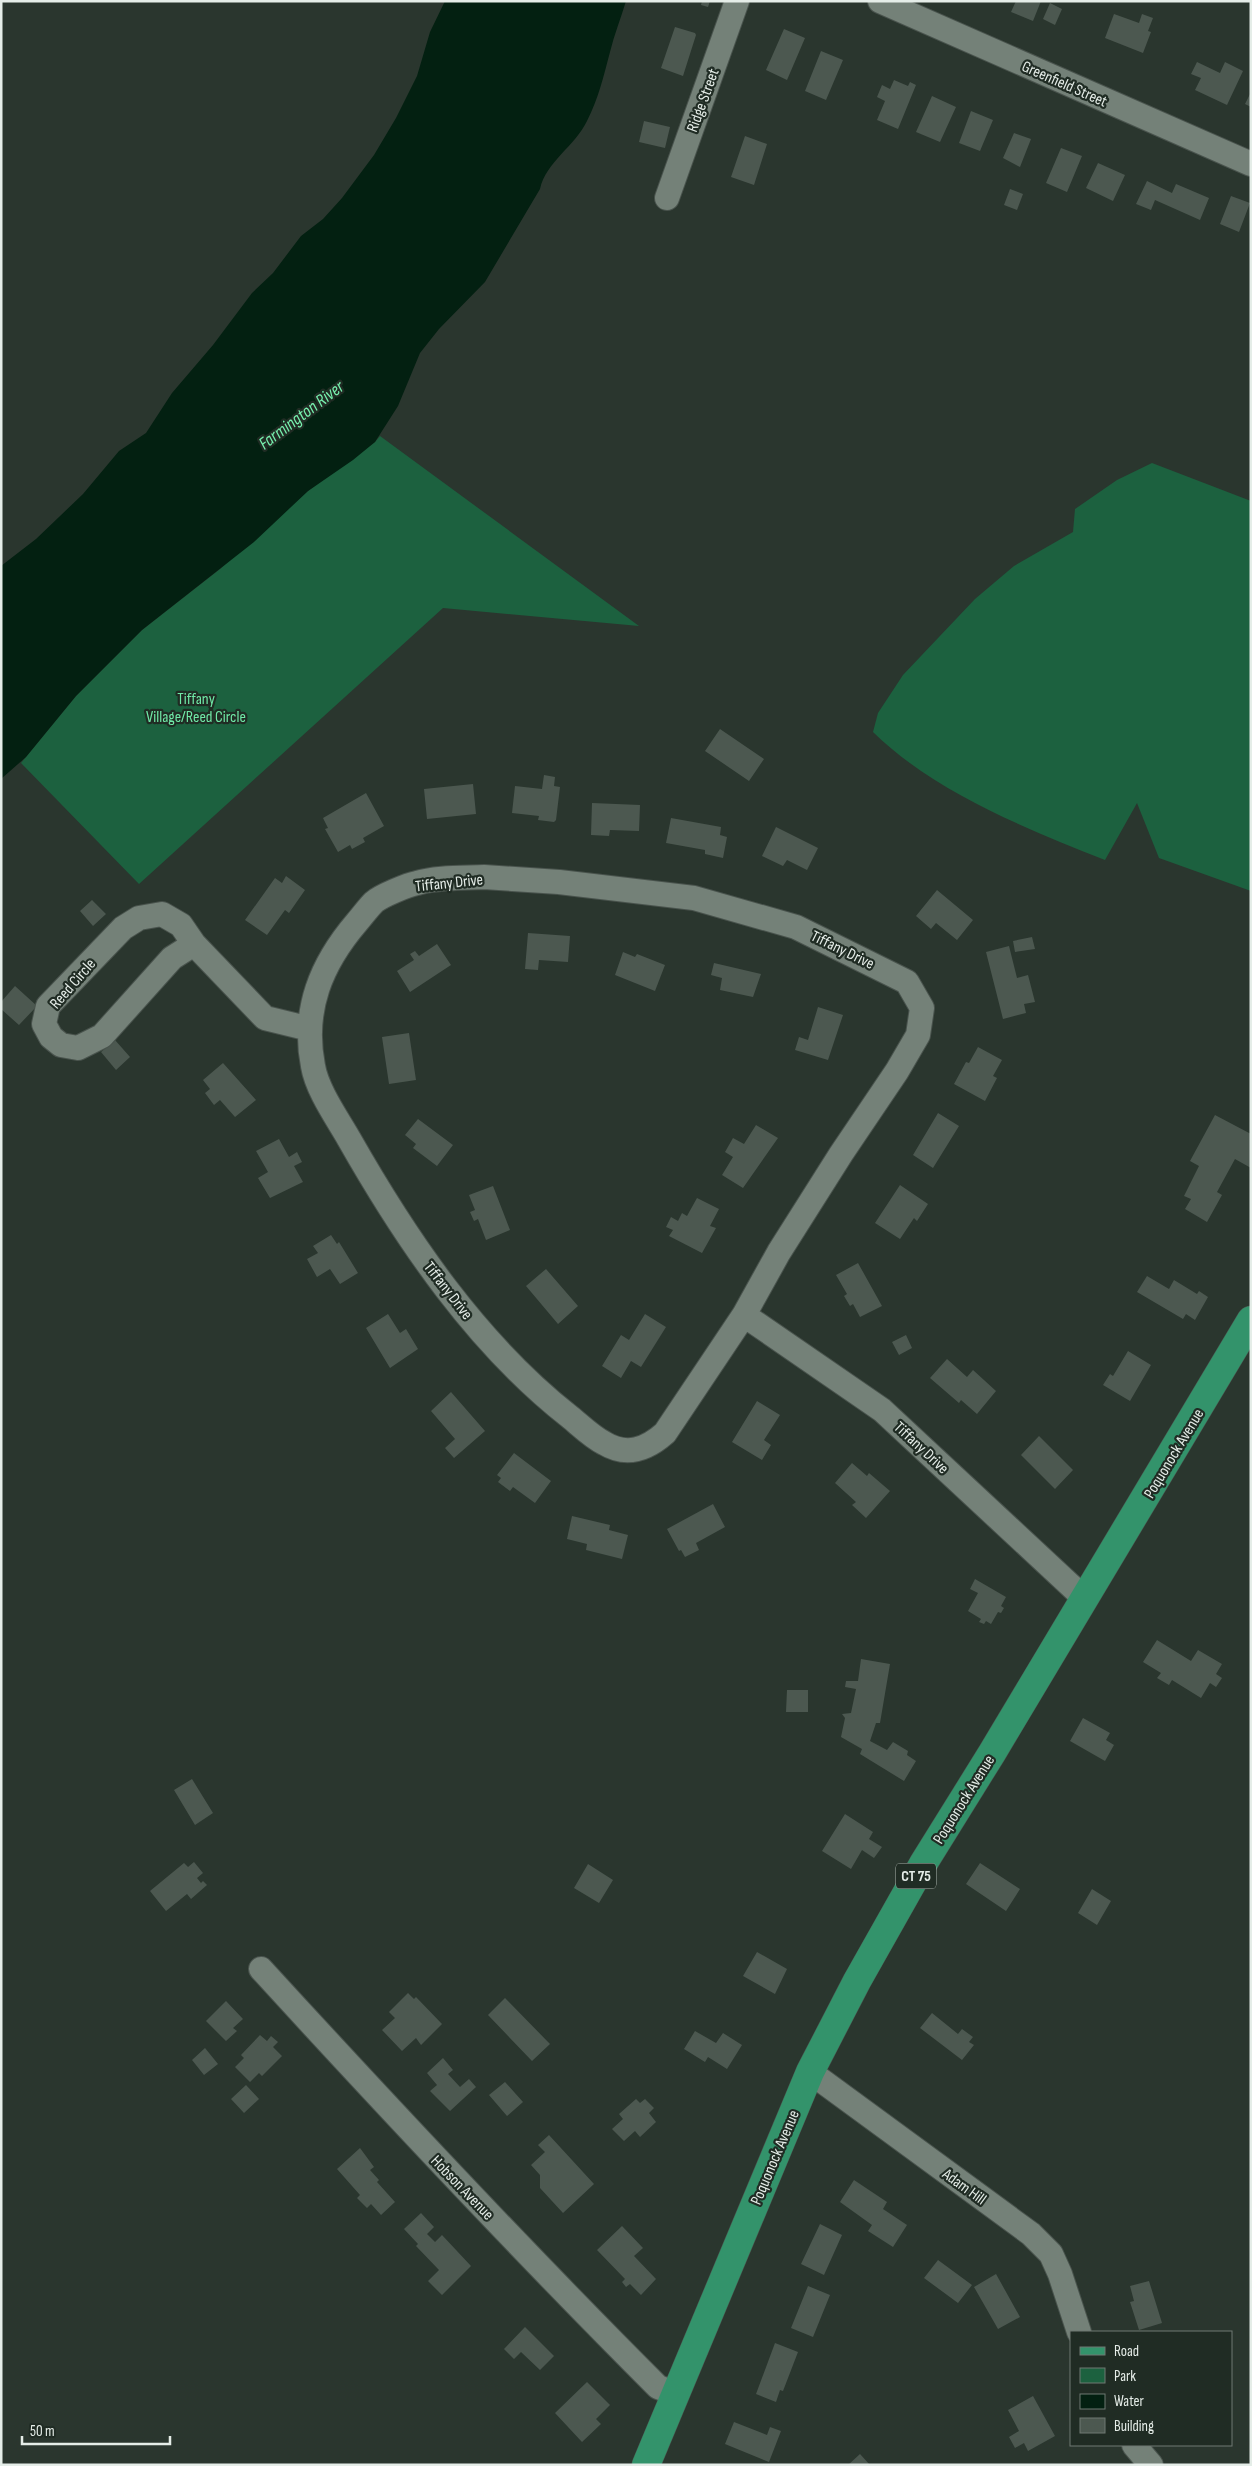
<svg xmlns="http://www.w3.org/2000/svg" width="1252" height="2466" font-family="'Sofia Sans Condensed',sans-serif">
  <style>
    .green { fill: #1c613f }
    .water { fill: #032011 }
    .building { fill: #4c5850 }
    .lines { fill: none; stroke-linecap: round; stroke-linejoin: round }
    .minor-casing { stroke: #49534d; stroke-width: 26 }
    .major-casing { stroke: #49534d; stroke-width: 29 }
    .minor { stroke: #748178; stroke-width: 24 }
    .major { stroke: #33936b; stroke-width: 28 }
    .labels { text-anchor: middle; stroke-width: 4.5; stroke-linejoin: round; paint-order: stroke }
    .shield { fill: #202c24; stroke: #aab3ad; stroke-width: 1 }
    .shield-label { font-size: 15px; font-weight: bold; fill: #e5ede8 }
    .street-label { font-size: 16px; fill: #e5ede8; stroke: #202c24 }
    .park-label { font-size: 16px; fill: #70e9a7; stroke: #202c24 }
    .water-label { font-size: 18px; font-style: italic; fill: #77f0ae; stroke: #202c24 }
  </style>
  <rect width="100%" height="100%" fill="#2a362e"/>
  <path class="green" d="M380,436L639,626L443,608L139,884L21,763L76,696L142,630L220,569L308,491L375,442Z
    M1152,463L1251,501V891L1159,858L1137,803L1105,860C1027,829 934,792 873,732L878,713L903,675L975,599L1014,566L1073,532L1075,509L1117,480Z"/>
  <path class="water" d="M445,1H626C621,18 614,35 610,52C603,78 599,97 587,121C575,146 546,162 540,189L485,282L439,329L420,353L398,406L375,442L353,460L308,491L254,542L142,630L76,696L26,757L1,779V566L36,539L83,494L119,451L146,433L172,393L213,345L252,293L273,273L301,236L323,219L342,198L374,155L396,118L417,76L430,32Z"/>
  <path class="building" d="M702,1H710L708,7L701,5Z
    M1016,1H1041L1033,21L1011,12Z
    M1050,3L1062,9L1055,25L1043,19Z
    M1114,14L1139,23L1142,14L1153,18L1148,31L1151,32L1143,53L1105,38Z
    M675,27L695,33L696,35L683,76L661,68Z
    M784,29L805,38L787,80L766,70Z
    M821,51L843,60L826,100L805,91Z
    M1197,62L1220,73L1225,62L1243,71L1227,105L1195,90L1201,78L1191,74Z
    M894,80L908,86L910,82L916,85L898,129L877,120L885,101L877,97L882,85L890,89Z
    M1251,92V107L1245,104Z
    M932,96L956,107L940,142L916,132Z
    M971,111L993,120L980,151L959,143Z
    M644,121L670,127L665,148L639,142Z
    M1014,133L1031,139L1020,167L1003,158Z
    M745,136L767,144L754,185L731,177Z
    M1061,148L1082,156L1067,192L1046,183Z
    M1098,163L1125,175L1113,201L1086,188Z
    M1147,181L1172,193L1176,184L1209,198L1200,220L1155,200L1151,210L1136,204Z
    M1010,189L1023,194L1017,210L1004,205Z
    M1231,196L1250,203L1239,232L1220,224Z
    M720,729L764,759L749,781L705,751Z
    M544,775L555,777L554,786L560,787L556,820L554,822L538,820L539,816L512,813L515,786L542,789Z
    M473,784L476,814L427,819L424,789Z
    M366,793L384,826L363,838L365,842L352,849L350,845L338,852L325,829L328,828L323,818Z
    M592,803L640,805L639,831L610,830L609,836L591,835Z
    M671,818L721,827L720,835L727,837L723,858L705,854V850L666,843Z
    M776,827L818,848L807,870L787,860L783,866L762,856Z
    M286,876L305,890L289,913L285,910L267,935L245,920L275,878L282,883Z
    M937,890L973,920L957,940L936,923L931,929L916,916Z
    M92,900L106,914L93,926L80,911Z
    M528,933L570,936L568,962L539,960L538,970L525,969Z
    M1032,937L1035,949L1015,952L1013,941Z
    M437,944L451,965L410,992L397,971L414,960L410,954L415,951L419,956Z
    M1009,946L1017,978L1028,975L1035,1002L1024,1004L1026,1013L1003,1019L986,952Z
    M623,952L635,957L637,954L665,965L655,991L615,975Z
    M714,963L761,974L753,997L720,990L722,978L711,975Z
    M15,986L37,1006L19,1025L1,1009V1002Z
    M818,1007L843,1015L828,1060L795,1050L799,1037L808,1040Z
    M409,1033L416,1080L389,1084L382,1037Z
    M115,1040L130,1057L116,1070L101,1052Z
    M978,1047L1002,1060L993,1076L997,1078L985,1101L954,1084L966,1062L969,1063Z
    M223,1063L256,1100L235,1117L220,1100L214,1105L205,1093L210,1089L203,1080Z
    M938,1113L959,1126L933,1168L913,1155Z
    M1215,1115L1251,1134V1168L1235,1159L1217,1192L1222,1195L1207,1222L1185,1209L1191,1199L1184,1196L1199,1166L1190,1161Z
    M418,1119L453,1145L437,1166L413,1148L416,1144L405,1135Z
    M756,1125L778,1138L743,1188L722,1175L733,1157L725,1152L733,1138L744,1144Z
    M279,1139L289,1157L297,1152L302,1162L294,1166L303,1182L270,1198L258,1178L268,1172L256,1151Z
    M900,1185L928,1204L917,1221L914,1218L900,1239L875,1223Z
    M493,1186L510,1230L486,1240L478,1219L474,1221L470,1212L475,1210L469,1195Z
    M697,1198L719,1209L710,1226L716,1228L702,1253L669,1236L673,1230L666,1227L671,1217L678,1221L682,1213L687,1216Z
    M331,1235L337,1244L339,1242L358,1273L340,1284L330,1269L317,1277L307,1259L318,1253L313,1246Z
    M858,1263L882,1306L860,1317L853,1304L850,1306L844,1296L847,1294L836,1275Z
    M546,1269L578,1306L558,1324L526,1286Z
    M1147,1276L1169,1289L1174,1280L1197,1294L1199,1291L1208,1297L1195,1320L1186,1314L1183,1319L1137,1292Z
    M388,1314L400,1333L406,1329L418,1349L390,1368L366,1328Z
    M645,1314L666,1327L641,1367L631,1361L621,1378L602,1366L621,1335L629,1340Z
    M906,1335L912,1348L899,1355L892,1342Z
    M1128,1351L1151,1365L1130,1401L1103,1385L1110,1374L1113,1376Z
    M947,1359L967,1377L973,1370L996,1391L977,1414L961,1400L959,1403L930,1378Z
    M451,1392L485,1431L454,1458L445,1448L455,1439L431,1411Z
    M757,1401L780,1415L764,1440L771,1445L762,1460L732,1442Z
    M1039,1436L1073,1470L1055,1489L1021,1455Z
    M514,1453L551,1481L535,1503L513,1487L510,1491L498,1482L501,1478L497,1475Z
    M852,1463L867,1476L869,1473L890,1491L866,1518L852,1505L856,1502L835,1483Z
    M713,1504L725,1527L696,1543L699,1550L685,1557L681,1550L679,1551L667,1529Z
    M572,1516L610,1525L609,1530L628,1535L622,1559L586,1550L587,1544L567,1539Z
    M975,1579L1006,1597L1001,1606L1004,1608L1001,1613L998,1612L991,1624L986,1621L984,1624L979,1622L981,1619L968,1611L978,1593L970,1589Z
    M1157,1640L1191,1661L1198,1650L1222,1664L1216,1674L1222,1678L1216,1687L1210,1683L1201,1698L1172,1680L1169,1685L1157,1678L1161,1673L1143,1662Z
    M861,1659L890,1664L880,1723H876L870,1741L887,1750L893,1742L908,1751L907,1755L916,1761L904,1781L860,1754L862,1749L841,1737L845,1718L842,1714L851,1713L856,1689L845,1687L846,1681H858Z
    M787,1690H808V1712H786Z
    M1083,1718L1110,1733L1106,1740L1114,1745L1105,1761L1070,1741Z
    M192,1779L213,1813L195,1825L174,1790Z
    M845,1814L873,1832L869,1839L882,1847L874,1858L862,1850L851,1869L822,1851Z
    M194,1862L203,1873L197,1878L201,1883L203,1881L207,1885L191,1899L187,1894L166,1911L150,1891L184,1863L188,1867Z
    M980,1863L1020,1889L1006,1911L966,1884Z
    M588,1864L613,1880L599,1903L574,1888Z
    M1092,1889L1111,1901L1097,1925L1078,1913Z
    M757,1952L787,1969L775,1994L743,1976Z
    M408,1993L414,1999L416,1997L442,2024L421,2045L416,2038L402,2051L382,2030L395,2018L389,2012Z
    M505,1998L550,2044L532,2061L488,2015Z
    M226,2001L243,2019L233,2028L237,2031L226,2041L206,2021Z
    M932,2013L958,2034L962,2029L973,2037L969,2042L974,2045L962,2060L920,2028Z
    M695,2031L716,2043L723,2033L742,2045L727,2069L708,2057L705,2062L684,2049Z
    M260,2035L267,2041L271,2036L278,2042L273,2047L282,2056L262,2076L259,2073L250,2082L235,2067L244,2058L241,2055Z
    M205,2048L218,2064L204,2075L192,2060Z
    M443,2058L453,2070L448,2074L460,2087L469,2079L476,2087L450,2111L430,2091L437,2085L427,2073Z
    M505,2082L523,2102L507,2116L489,2095Z
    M246,2085L259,2099L244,2113L231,2099Z
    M636,2099L640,2103L645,2099L654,2108L649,2113L656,2122L640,2137L635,2131L624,2141L612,2129L623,2119L619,2114Z
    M549,2135L594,2184L563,2213L540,2188V2175L531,2165L545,2152L538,2145Z
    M360,2148L374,2167L370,2170L379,2180L377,2182L395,2202L381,2215L371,2204L367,2208L357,2198L360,2195L337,2169Z
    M854,2180L887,2202L883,2209L907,2225L893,2247L868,2231L872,2225L840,2202Z
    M421,2213L434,2227L427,2234L435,2242L442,2235L471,2266L442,2295L428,2281L439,2270L416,2246L418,2244L404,2229Z
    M820,2224L842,2235L824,2275L801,2264Z
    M622,2226L643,2248L634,2256L656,2279L641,2295L630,2284L626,2287L622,2282L625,2279L597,2250Z
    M938,2260L972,2285L958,2303L924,2278Z
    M996,2274L1020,2317L998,2329L974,2287Z
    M1149,2281L1162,2323L1139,2330L1130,2302L1134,2301L1130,2286Z
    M808,2286L830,2295L813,2337L791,2328Z
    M525,2327L554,2356L540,2370L521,2352L514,2359L504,2349Z
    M775,2343L798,2352L783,2391L780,2390L776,2402L756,2394Z
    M587,2382L610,2405L596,2419L601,2424L582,2442L555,2413Z
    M1033,2396L1055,2436L1028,2451L1024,2443L1015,2448L1009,2437L1019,2431L1008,2410Z
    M734,2422L767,2435L770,2427L781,2431L769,2462L725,2444Z
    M860,2454L870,2465H848Z"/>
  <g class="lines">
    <g class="minor-casing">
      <path id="minor" d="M880,1L1251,164
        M667,198L737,1
        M484,877L559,882L694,898L796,927L907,982L922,1008L918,1035L897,1071L841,1154L779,1252L744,1315L665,1433C647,1449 627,1457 604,1443C592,1437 581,1426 570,1417C477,1344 407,1241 349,1139C337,1118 317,1090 313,1066C302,1010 321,964 357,922C363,915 368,908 374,902C381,896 407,885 417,883C436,877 464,878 484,877Z
        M194,944L181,925L162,914L139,918L123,928L48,1006L44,1024L51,1037L61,1045L78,1048L102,1036L172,958L194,944L265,1018L310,1029
        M744,1315L882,1410L1084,1598
        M261,1969C391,2111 522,2251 658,2387L674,2393
        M810,2072L1031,2234L1051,2254L1060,2274L1079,2332
        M1134,2445L1151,2465"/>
    </g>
    <g class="major-casing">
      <path id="major" d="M646,2465L810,2072L857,1981L923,1864L992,1753L1251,1320"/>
    </g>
    <use href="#minor" class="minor"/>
    <use href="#major" class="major"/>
  </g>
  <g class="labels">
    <rect class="shield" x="896" y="1863.5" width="40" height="25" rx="4"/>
    <g class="shield-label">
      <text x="916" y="1881">CT 75</text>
    </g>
    <g class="street-label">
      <text transform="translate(1065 83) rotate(24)" y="6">Greenfield Street</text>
      <text transform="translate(702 100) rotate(-70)" y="6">Ridge Street</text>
      <text transform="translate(449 882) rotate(-6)" y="6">Tiffany Drive</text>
      <text transform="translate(843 949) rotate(26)" y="6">Tiffany Drive</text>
      <text transform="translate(72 983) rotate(-49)" y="6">Reed Circle</text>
      <text transform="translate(449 1290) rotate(52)" y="6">Tiffany Drive</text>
      <text transform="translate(922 1447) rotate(43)" y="6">Tiffany Drive</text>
      <text transform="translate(1173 1453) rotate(-59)" y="6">Poquonock Avenue</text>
      <text transform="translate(963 1799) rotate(-58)" y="6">Poquonock Avenue</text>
      <text transform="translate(774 2157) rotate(-67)" y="6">Poquonock Avenue</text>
      <text transform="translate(965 2186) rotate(36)" y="6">Adam Hill</text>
      <text transform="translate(463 2187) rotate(46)" y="6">Hobson Avenue</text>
    </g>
    <g class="park-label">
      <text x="196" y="704">Tiffany<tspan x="196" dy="18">Village/Reed Circle</tspan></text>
    </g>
    <g class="water-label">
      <text transform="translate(301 415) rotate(-37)" y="6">Farmington River</text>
    </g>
  </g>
  <rect width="1252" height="2466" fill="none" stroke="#e5ede8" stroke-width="5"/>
  <rect x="1070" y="2331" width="162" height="115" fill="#202c24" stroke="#6f7972"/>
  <rect x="1080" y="2347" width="25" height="8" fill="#33936b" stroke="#6f7972"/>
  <text x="1114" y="2356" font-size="15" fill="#e5ede8">Road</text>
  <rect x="1080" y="2368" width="25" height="15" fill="#1c613f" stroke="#6f7972"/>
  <text x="1114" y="2381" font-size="15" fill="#e5ede8">Park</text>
  <rect x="1080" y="2394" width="25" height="15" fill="#032011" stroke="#6f7972"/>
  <text x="1114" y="2406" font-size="15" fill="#e5ede8">Water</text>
  <rect x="1080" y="2418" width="25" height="15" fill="#4c5850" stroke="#6f7972"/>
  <text x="1114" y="2431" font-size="15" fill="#e5ede8">Building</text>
  <path d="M22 2436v8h148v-8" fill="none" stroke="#e5ede8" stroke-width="2.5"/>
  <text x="30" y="2436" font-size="15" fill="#e5ede8" stroke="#202c24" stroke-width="4" paint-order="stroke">50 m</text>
</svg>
